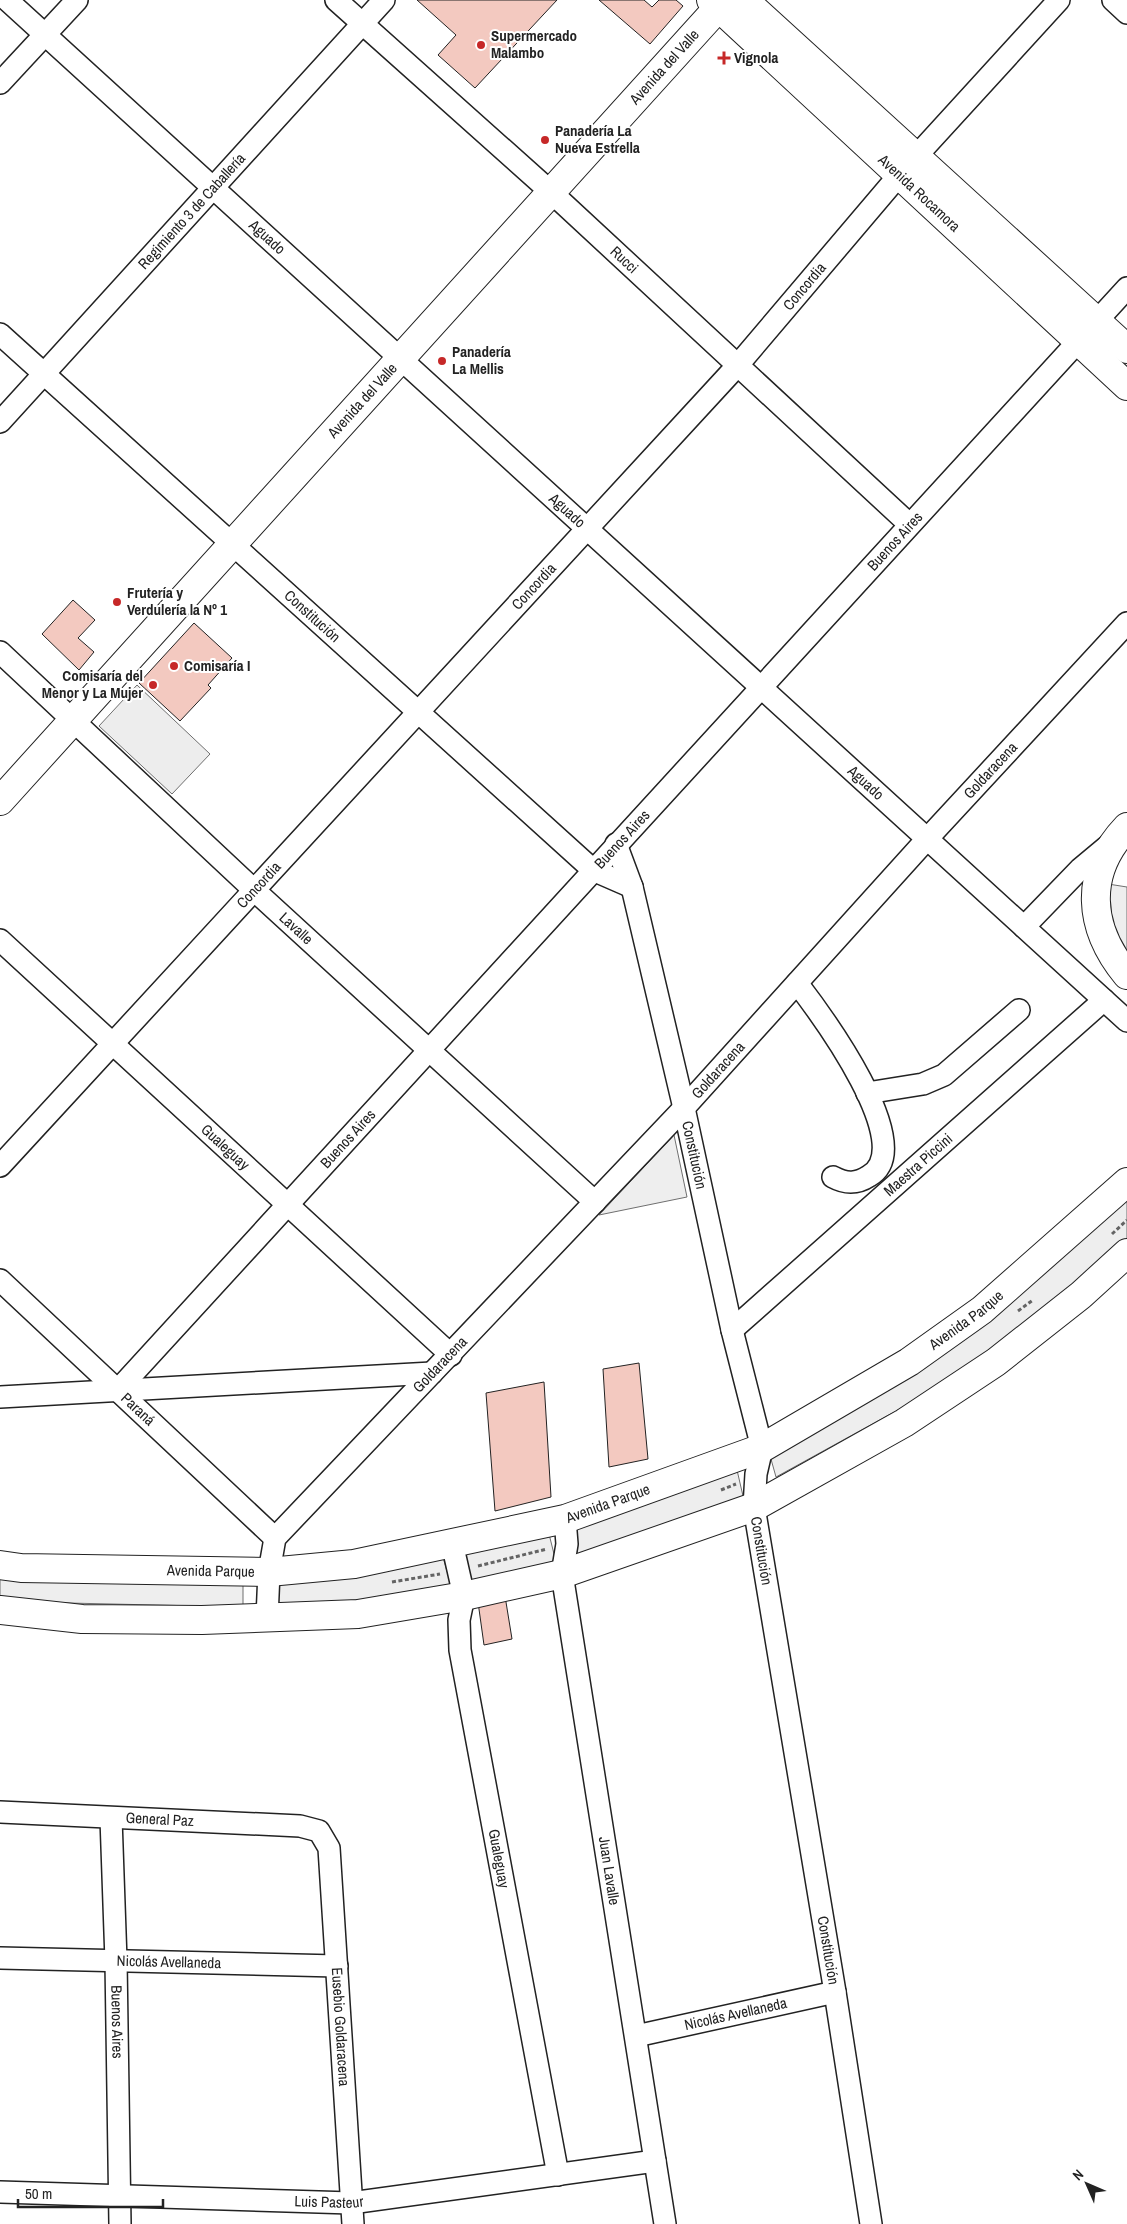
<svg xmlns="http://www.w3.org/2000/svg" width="1127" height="2224" font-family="'Archivo Narrow',sans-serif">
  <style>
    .green { fill: #eee; stroke: #6f6f6f }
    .parking { fill: #ededed; stroke: #6f6f6f }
    .building { fill: #f3c9c0; stroke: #222 }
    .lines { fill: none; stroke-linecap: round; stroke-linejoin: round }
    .minor-casing { stroke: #222; stroke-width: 24 }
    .major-casing { stroke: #222; stroke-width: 30 }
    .path { stroke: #646464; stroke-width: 3; stroke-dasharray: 4 2.5; stroke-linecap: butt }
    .minor { stroke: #fff; stroke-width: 21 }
    .major { stroke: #fff; stroke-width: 28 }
    .poi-dot { fill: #c62828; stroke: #fff; stroke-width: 2 }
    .labels { text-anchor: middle; stroke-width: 4; stroke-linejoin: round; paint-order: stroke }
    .poi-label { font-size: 15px; font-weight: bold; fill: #222; stroke: #fff; text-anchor: start }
    .street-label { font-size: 15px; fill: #222; stroke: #fff }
  </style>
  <rect width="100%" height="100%" fill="#fff"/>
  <path class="green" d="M1108,884L1127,887V961L1107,921Z
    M674,1135L687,1197L599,1215Z
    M1127,1197V1241L1076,1289L934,1390L776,1477L769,1452Z
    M737,1470L743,1496L577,1557L576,1527Z
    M548,1530L557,1566L471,1585L465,1553Z
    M443,1557L452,1588L369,1599L278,1606L279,1580Z
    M0,1573L243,1585V1607L24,1602L0,1599Z"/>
  <path class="parking" d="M137,685L210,754L172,794L99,726Z"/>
  <path class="building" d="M417,0H557L475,88L438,55L456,35Z
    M599,0H644L652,7L659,0H676L683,6L650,44Z
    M73,600L95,620L78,638L94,652L79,670L42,634Z
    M194,623L232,658L208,685L211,688L180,721L139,683Z
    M639,1363L648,1459L609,1467L603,1369Z
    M544,1382L551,1497L495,1511L486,1393Z
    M505,1596L512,1639L484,1645L478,1602Z"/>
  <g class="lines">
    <g class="minor-casing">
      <g id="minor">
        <path id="s1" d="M7,0L1127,1021"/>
        <path id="s2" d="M336,0L552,193L909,524"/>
        <path d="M1113,0L1127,13"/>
        <path d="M0,83L77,0"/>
        <path id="s3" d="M0,334L593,870L632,887"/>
        <path id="s4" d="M0,422L384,0"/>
        <path id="s5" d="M0,652L254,890L595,1202"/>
        <path id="s6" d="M616,844L632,887L684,1108L732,1330L762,1448L756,1474L754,1507L835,1992L871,2224"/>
        <path d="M1024,927L1080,869L1110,844"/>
        <path id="s7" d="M0,940L451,1355"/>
        <path d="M797,983C820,1013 920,1147 869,1176C857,1184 846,1184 833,1177"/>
        <path d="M867,1093L923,1084L944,1075L1019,1010"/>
        <path id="s8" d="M0,1166L737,366L900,174L1059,0"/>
        <path id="s9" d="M0,1280L275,1538"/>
        <path id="s10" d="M732,1330L1104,1000"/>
        <path id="s11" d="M117,1391L1127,288"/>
        <path d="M0,1397L432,1373"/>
        <path id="s12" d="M565,1519L567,1544L562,1574L665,2224"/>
        <path id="s13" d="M452,1543L464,1596L459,1620L460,1650L558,2175"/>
        <path id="s14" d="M267,1618L269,1572L275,1538L684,1108L927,839L1127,623"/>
        <path id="s15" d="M0,1812L300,1826L319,1831L329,1848L353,2224"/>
        <path id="s16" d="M111,1818L116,1961L120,2224"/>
        <path id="s17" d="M0,1958L337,1966"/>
        <path id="s18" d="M636,2036L835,1992"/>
        <path id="s19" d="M0,2192L351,2203L655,2161"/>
      </g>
    </g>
    <g class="major-casing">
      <g id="major">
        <path id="s20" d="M711,0L1127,386"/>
        <path d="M744,0L1127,349"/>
        <path id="s21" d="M0,801L725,0"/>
        <path d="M1127,827C1083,873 1088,928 1127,975"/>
        <path id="s22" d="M0,1565L21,1568L269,1572L354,1564L565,1519L762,1448L909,1362L982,1310L1127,1182"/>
        <path d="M0,1610L82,1619L202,1620L358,1614L464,1596L562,1574L754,1507L904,1423L996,1362L1081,1295L1127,1253"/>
      </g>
    </g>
    <path class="path" d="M1112,1234L1127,1220
      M1018,1311L1033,1300
      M721,1490L736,1484
      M478,1566L547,1549
      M392,1582L440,1574"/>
    <use href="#minor" class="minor"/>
    <use href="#major" class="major"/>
  </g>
  <g class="poi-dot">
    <circle cx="481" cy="45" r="5"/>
    <path d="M721.5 50.5h5v5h5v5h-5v5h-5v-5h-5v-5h5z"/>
    <circle cx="545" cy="140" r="5"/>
    <circle cx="442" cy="361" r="5"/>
    <circle cx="117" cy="602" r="5"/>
    <circle cx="174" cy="666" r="5"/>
    <circle cx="153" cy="685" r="5"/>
  </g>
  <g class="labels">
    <g class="poi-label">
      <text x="491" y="41">Supermercado<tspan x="491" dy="17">Malambo</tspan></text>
      <text x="734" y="63">Vignola</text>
      <text x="555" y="136">Panadería La<tspan x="555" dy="17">Nueva Estrella</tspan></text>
      <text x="452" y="357">Panadería<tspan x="452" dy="17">La Mellis</tspan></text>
      <text x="127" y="598">Frutería y<tspan x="127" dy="17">Verdulería la Nº 1</tspan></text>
      <text x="184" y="671">Comisaría I</text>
      <text x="143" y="681" text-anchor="end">Comisaría del<tspan x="143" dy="17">Menor y La Mujer</tspan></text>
    </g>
    <g class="street-label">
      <text dy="5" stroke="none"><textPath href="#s21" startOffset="990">Avenida del Valle</textPath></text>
      <text dy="5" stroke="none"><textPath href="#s20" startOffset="284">Avenida Rocamora</textPath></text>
      <text dy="5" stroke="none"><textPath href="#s4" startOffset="285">Regimiento 3 de Caballería</textPath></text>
      <text dy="5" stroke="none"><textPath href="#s1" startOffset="352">Aguado</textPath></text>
      <text dy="5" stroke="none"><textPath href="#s2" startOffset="388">Rucci</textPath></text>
      <text dy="5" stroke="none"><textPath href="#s8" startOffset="1192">Concordia</textPath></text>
      <text dy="5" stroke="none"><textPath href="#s21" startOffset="540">Avenida del Valle</textPath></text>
      <text dy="5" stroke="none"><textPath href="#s1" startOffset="758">Aguado</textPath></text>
      <text dy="5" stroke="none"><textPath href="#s11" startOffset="1152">Buenos Aires</textPath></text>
      <text dy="5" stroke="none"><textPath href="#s8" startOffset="788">Concordia</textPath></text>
      <text dy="5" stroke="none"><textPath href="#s3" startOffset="421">Constitución</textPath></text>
      <text dy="5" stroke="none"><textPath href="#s14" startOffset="1130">Goldaracena</textPath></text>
      <text dy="5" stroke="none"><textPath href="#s1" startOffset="1162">Aguado</textPath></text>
      <text dy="5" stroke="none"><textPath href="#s11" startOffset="748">Buenos Aires</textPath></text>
      <text dy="5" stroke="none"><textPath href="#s8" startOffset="382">Concordia</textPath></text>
      <text dy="5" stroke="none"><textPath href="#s5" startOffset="405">Lavalle</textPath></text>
      <text dy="5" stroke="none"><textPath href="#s14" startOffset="725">Goldaracena</textPath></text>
      <text dy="5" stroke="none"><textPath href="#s11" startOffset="342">Buenos Aires</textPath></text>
      <text dy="5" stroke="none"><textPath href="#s7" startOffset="306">Gualeguay</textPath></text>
      <text dy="5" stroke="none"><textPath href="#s6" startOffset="321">Constitución</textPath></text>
      <text dy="5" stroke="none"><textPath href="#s10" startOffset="249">Maestra Piccini</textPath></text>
      <text dy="5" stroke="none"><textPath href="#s22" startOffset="1021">Avenida Parque</textPath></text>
      <text dy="5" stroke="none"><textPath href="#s14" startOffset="320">Goldaracena</textPath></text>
      <text dy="5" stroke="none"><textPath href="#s9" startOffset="189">Paraná</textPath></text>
      <text dy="5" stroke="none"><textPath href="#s22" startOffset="616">Avenida Parque</textPath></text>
      <text dy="5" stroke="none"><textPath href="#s6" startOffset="726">Constitución</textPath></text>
      <text dy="5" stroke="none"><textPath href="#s22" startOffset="211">Avenida Parque</textPath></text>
      <text dy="5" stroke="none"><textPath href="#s15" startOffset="160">General Paz</textPath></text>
      <text dy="5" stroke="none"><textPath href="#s13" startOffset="321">Gualeguay</textPath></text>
      <text dy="5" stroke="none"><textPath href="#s12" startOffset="356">Juan Lavalle</textPath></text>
      <text dy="5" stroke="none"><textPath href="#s6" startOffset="1131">Constitución</textPath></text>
      <text dy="5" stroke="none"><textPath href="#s17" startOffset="169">Nicolás Avellaneda</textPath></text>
      <text dy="5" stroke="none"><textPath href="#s18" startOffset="102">Nicolás Avellaneda</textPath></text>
      <text dy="5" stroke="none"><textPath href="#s16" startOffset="204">Buenos Aires</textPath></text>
      <text dy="5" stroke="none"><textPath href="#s15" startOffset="519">Eusebio Goldaracena</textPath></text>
      <text dy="5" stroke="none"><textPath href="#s19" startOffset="329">Luis Pasteur</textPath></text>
    </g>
  </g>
  <g transform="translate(1087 2184) rotate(315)" stroke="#ffffff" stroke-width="4" paint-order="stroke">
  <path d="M0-4L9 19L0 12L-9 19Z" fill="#222222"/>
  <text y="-8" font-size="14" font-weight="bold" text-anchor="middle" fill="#222222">N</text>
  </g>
  <path d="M18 2199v8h145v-8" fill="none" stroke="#222222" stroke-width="2.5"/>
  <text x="25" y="2199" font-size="15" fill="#222222" stroke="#ffffff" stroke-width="4" paint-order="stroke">50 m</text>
</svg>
